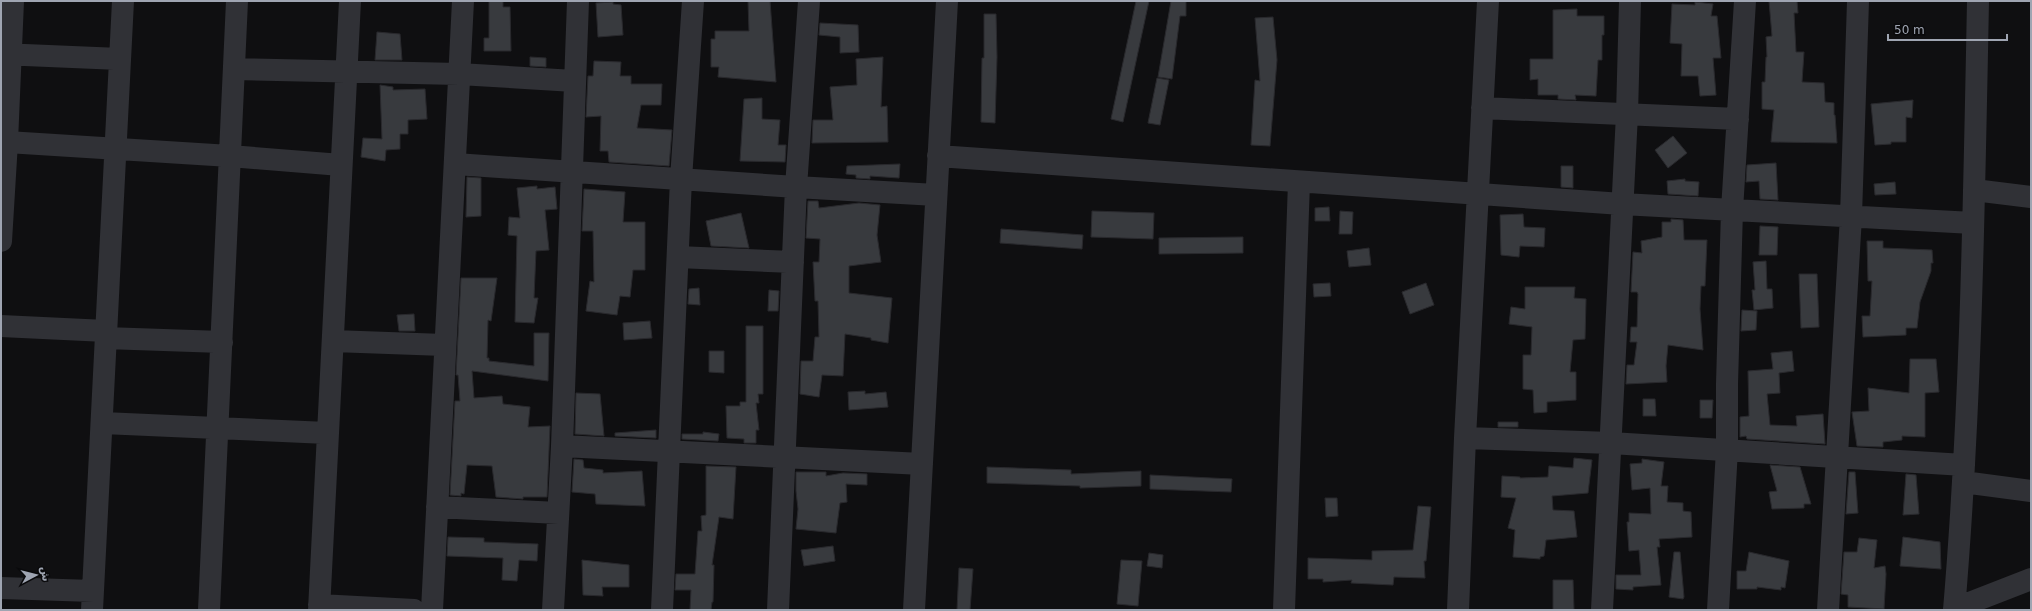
<svg xmlns="http://www.w3.org/2000/svg" width="2032" height="611" font-family="'DejaVu Sans',Vazirmatn,sans-serif">
  <style>
    .building { fill: #383a3e; stroke: #29292d }
    .lines { fill: none; stroke-linecap: round; stroke-linejoin: round }
    .minor { stroke: #303136; stroke-width: 22 }
  </style>
  <rect width="100%" height="100%" fill="#0f0f11"/>
  <path class="building" d="M489,1H503V7H510L511,51H484V38H489Z
    M748,1H770L776,82L718,77L719,67H711V39H715V31H749Z
    M1136,1H1149L1123,122L1111,119Z
    M1171,1H1186V16H1180L1172,79L1158,77Z
    M1769,1H1797L1798,13H1794L1796,52H1804L1802,82L1824,83L1825,102L1834,103V115H1835L1837,143L1771,142L1774,110L1762,109V82H1765L1766,57H1767L1766,37L1772,36Z
    M613,2V4L621,5L623,35L598,37L596,3Z
    M1695,2L1713,4L1711,16H1717L1721,58H1713L1716,95L1700,96L1698,76H1681L1682,44L1670,43L1672,4L1695,5Z
    M1577,9V16H1604V35H1602V60H1598L1596,96L1575,95L1576,100L1558,99V95H1538V79L1530,80V59H1553V10Z
    M984,14H996L997,57L995,123L981,122L982,58H984Z
    M1273,17L1277,60L1270,146L1251,145L1255,80L1260,81L1255,18Z
    M820,23L858,25L859,52L840,53V37L819,35Z
    M377,32L400,34L402,60H375Z
    M530,57L546,58V67L530,66Z
    M883,57L881,107L887,106L888,142L812,143L813,120H833L830,87L857,85L856,59Z
    M594,61L621,62L620,76H631V84H662L661,105H641L637,128L672,130L669,166L609,162L608,151H600L601,116L586,117L588,76H593Z
    M1157,78L1169,80L1160,125L1148,123Z
    M380,85L393,87V90L425,89L427,119L408,120V134H400V149L386,150L385,161L361,157L363,138L382,139Z
    M762,98V119L780,120L778,145H786L785,162L740,161L744,99Z
    M1913,100L1912,118L1906,117V142H1891V144L1875,145L1871,104Z
    M1673,136L1687,153L1668,168L1655,150Z
    M1776,163L1778,200L1760,199L1759,181L1746,182L1747,165Z
    M900,164L899,178L870,176V179L856,178V175L846,174L847,166Z
    M1561,166H1573V188L1561,187Z
    M467,177L481,178V216L466,217Z
    M1685,179V181L1699,182L1698,196L1668,194L1667,181Z
    M1895,182L1896,194L1875,195L1874,184Z
    M537,186V189L555,187L557,209L545,210L549,250L536,251L534,298H538L534,323L515,322L517,236L508,235L509,217L520,218L517,188Z
    M584,189L625,192L623,222H645V270H633L630,297L620,296L617,315L586,311L590,281L594,282L593,231H582Z
    M808,201H818L819,208L859,203L880,205L877,235L881,262L849,266V293L892,298L888,343L871,340V338L845,334L843,376L822,375L819,397L800,394L801,361H813L815,337H819L818,301H815L813,262H819L820,239L806,238Z
    M1329,207L1330,221H1315V208Z
    M1092,211L1154,213L1153,239L1091,237Z
    M1340,211L1353,212L1352,234H1339Z
    M741,213L749,248L711,246L706,221Z
    M1523,214L1524,227L1545,228L1544,247L1520,246L1519,257L1501,255L1500,215Z
    M1671,219L1683,220L1684,240H1707L1705,286H1701L1700,309L1703,350L1668,345L1666,366L1667,382L1626,384L1627,365H1634L1637,342H1630L1631,327H1637L1638,294L1637,292H1631L1633,252L1642,253L1641,241L1662,237V222H1671Z
    M1760,226L1778,227L1777,255H1759Z
    M1001,229L1083,235L1082,249L1000,243Z
    M1243,237V253L1159,254V238Z
    M1867,241H1883V248L1932,250L1933,263H1931V271L1920,302L1917,328H1906V335L1863,337L1862,316H1870L1872,281H1868Z
    M1369,248L1371,265L1349,267L1347,251Z
    M1766,261L1767,289H1772L1773,308L1754,310L1752,290H1755L1753,262Z
    M1799,274H1817L1819,327L1801,328Z
    M461,278H497L491,321L488,320L487,358H489V361L534,366V333H549L548,381L472,371L474,398L502,396L503,404L530,407L528,427L550,426L547,497H523V499L496,497L492,466L467,465L464,494L461,493V496L450,495L455,401H460L458,375H456Z
    M1330,283L1331,296L1314,297L1313,284Z
    M1426,283L1434,305L1410,314L1402,292Z
    M1525,287H1575L1574,298L1586,299L1585,339L1573,340L1570,372H1576V400L1547,402V412L1534,413L1533,390L1523,389V355H1531L1532,327L1509,324L1511,307L1525,309Z
    M699,288L700,305L688,304L689,289Z
    M769,290L779,291L778,311H768Z
    M1742,310L1757,311L1756,330L1741,331Z
    M414,314L415,331H399L397,315Z
    M650,321L652,338L624,340L623,323Z
    M746,326H763V394H758L759,403H756L759,430H756V443H744V439L727,438L726,406H740V402H746Z
    M709,351H724V373L709,372Z
    M1792,351L1794,371L1779,373L1780,393L1767,394L1770,425L1797,426L1796,416L1823,414L1825,444L1747,439L1746,436L1740,437V417L1749,416L1748,371L1773,369L1771,353Z
    M1910,359H1936L1939,392L1925,393V437L1902,436V440L1883,442V447L1857,446L1852,412L1869,411L1868,388L1909,393Z
    M865,391V394L886,392L888,407L849,410L848,392Z
    M576,393L600,394L604,436L575,434Z
    M1643,399H1655L1656,416H1643Z
    M1700,400H1713L1712,418H1700Z
    M1498,422H1518V427H1498Z
    M656,430V438L615,436V433Z
    M703,432L719,434L718,441L682,439V434H703Z
    M1574,458L1592,460L1588,493L1552,496L1553,510L1574,511L1577,537L1546,540L1544,556L1540,557V559L1513,557L1515,530L1508,528L1516,498L1501,497L1502,476L1520,477V478L1548,477L1549,466L1573,468Z
    M574,459L583,460L584,468L603,470V473L642,471L645,506L596,504L595,494L572,492Z
    M1642,459L1664,462L1661,486H1668L1667,502L1683,503V511L1691,512L1692,537L1659,539L1660,547H1657L1661,585L1633,587V590L1616,589V575H1641L1639,550L1629,551L1627,522H1629V513L1651,514L1650,488L1632,490L1630,464L1642,463Z
    M1770,465L1800,467L1811,504H1804V508L1772,509L1769,492L1777,491Z
    M706,466L736,467L733,519L719,517L712,565H714L713,602H712L711,610H690L691,590H675L676,574H695L698,531H702L701,516L706,515Z
    M987,467L1071,470V474L1141,471V486L1080,488V486L987,483Z
    M796,472H826V476L843,473L867,474V485L846,484L847,502L840,503L836,533L796,529L798,509L796,491Z
    M1849,472H1855L1858,513L1846,514Z
    M1906,474L1916,475L1919,514L1903,515Z
    M1150,475L1232,479L1231,492L1150,489Z
    M1325,498H1337L1338,516L1326,517Z
    M1418,506L1431,507L1426,561H1424L1425,578L1394,577L1393,585L1351,583L1352,580L1323,582V579H1308V558L1372,560V551L1413,550Z
    M448,537L484,538V542L538,544L537,561L519,560L517,581L502,580L503,558L447,556Z
    M1903,537L1940,542L1941,569L1900,566Z
    M1859,538L1877,540L1874,568L1885,566L1886,574L1884,609L1848,607V595L1841,594L1844,552H1857Z
    M833,546L835,561L804,566L801,550Z
    M1674,552H1680L1684,597L1683,599L1669,597Z
    M1749,552L1789,561L1785,588L1781,587V590L1757,587V589H1737V571H1746Z
    M1149,553L1163,555L1162,568L1147,566Z
    M582,560L629,565V587H602L603,596L583,595Z
    M1121,560L1142,561L1138,606L1117,604Z
    M959,568L973,569L970,610H957Z
    M1553,580H1573L1574,610H1553Z"/>
  <g class="lines">
    <path class="minor" d="M1,54L120,59
      M234,69L459,74L574,81
      M1482,108L1738,119
      M7,142L230,156L341,165
      M938,156L1622,204L1973,223
      M455,164L796,187L936,195
      M1974,190L2031,197
      M1,241L7,142L13,1
      M678,257L793,262
      M1,326L106,331
      M105,338L222,342
      M333,341L444,345
      M103,423L327,433
      M1465,438L1611,443L1964,465
      M562,446L922,464
      M1963,482L2031,491
      M437,507L558,513
      M1,588L93,591
      M319,605L414,610
      M1954,609L2031,579
      M92,610L123,1
      M209,610L237,1
      M319,610L350,1
      M432,610L463,1
      M553,610L562,446L578,1
      M662,610L681,179L693,1
      M778,610L796,187L809,1
      M914,610L947,1
      M1284,610L1299,182
      M1458,610L1465,438L1488,1
      M1602,610L1627,114L1630,1
      M1718,610L1727,449V384L1732,210L1745,1
      M1828,610L1851,216L1858,1
      M1954,610C1971,408 1974,204 1978,1"/>
  </g>
  <rect width="2032" height="611" fill="none" stroke="#9fa5b2" stroke-width="4"/>
  <g transform="translate(36 575) rotate(83)" stroke="#0a0a0c" stroke-width="3" paint-order="stroke">
  <path d="M0-3L7 15L0 10L-7 15Z" fill="#9fa5b2"/>
  <text y="-6" font-size="11" font-weight="bold" text-anchor="middle" fill="#9fa5b2">ش</text>
  </g>
  <path d="M1888 34v6h119v-6" fill="none" stroke="#9fa5b2" stroke-width="2"/>
  <text x="1894" y="34" font-size="12" fill="#9fa5b2" stroke="#0a0a0c" stroke-width="3" paint-order="stroke">50 m</text>
</svg>
